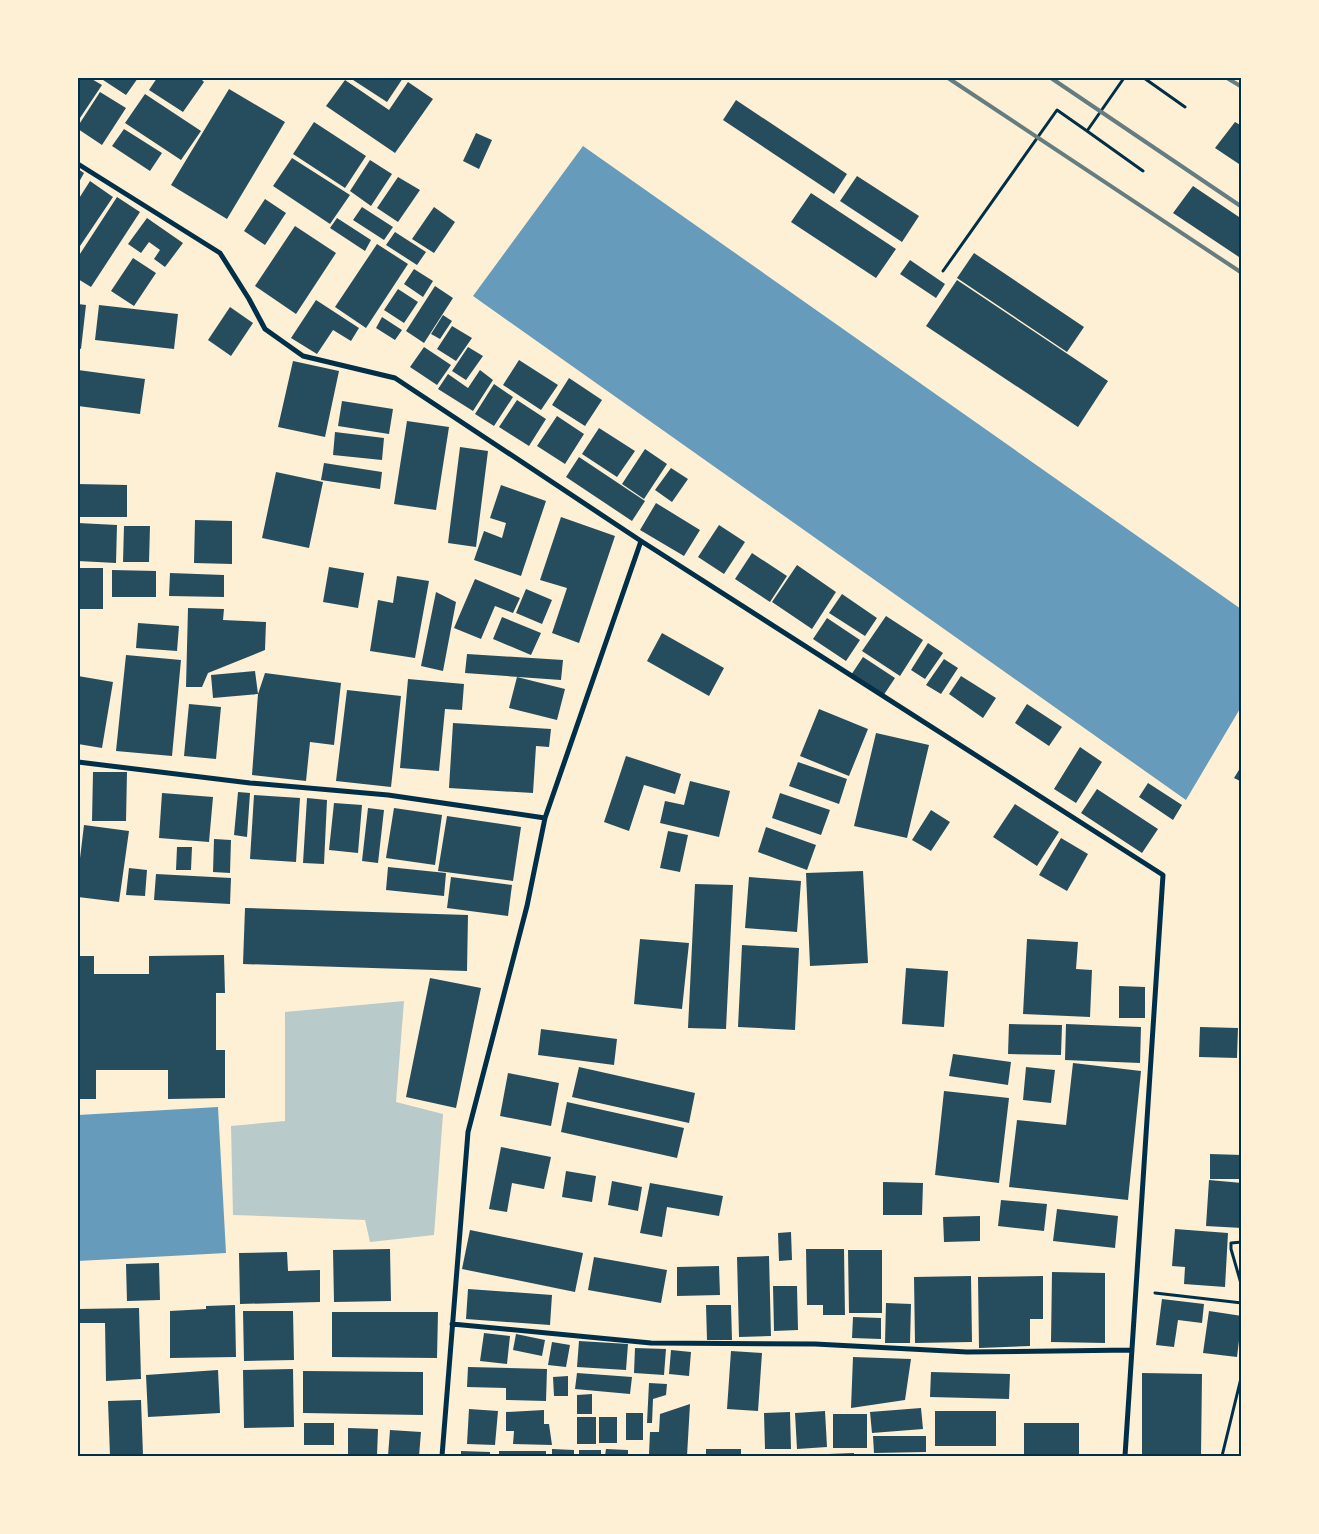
<svg xmlns="http://www.w3.org/2000/svg" width="1319" height="1534" font-family="Signika,sans-serif">
  <style>
    .green { fill: #b9caca }
    .water { fill: #669bbc }
    .building { fill: #264d5e }
    .lines { fill: none; stroke-linecap: round; stroke-linejoin: round }
    .path { stroke: #003049; stroke-width: 3 }
    .minor { stroke: #003049; stroke-width: 5 }
    .rail { stroke: #657d81; stroke-width: 4 }
    .neatline { fill: none; stroke: #003049; stroke-width: 2 }
  </style>
  <rect width="100%" height="100%" fill="#fdf0d5"/>
  <path class="green" d="M404,1001L396,1102L443,1114L434,1235L370,1242L365,1220L233,1215L231,1126L285,1121V1012Z"/>
  <path class="water" d="M583,146L1241,609V707L1186,800L473,296Z
    M218,1107L226,1253L78,1261V1115Z"/>
  <path class="building" d="M78,78H90L102,85L80,118L78,116Z
    M100,78H138L126,95Z
    M157,78H204L202,80L204,82L183,112L149,90Z
    M350,78H403L387,102Z
    M345,80L389,110L408,82L433,99L395,153L326,106Z
    M229,89L285,122L227,219L171,185Z
    M100,92L126,108L102,145L78,129V126Z
    M145,94L201,131L181,160L125,123Z
    M736,100L847,174L834,194L723,120Z
    M314,122L366,156L345,188L293,154Z
    M1235,122L1242,126V166L1215,148Z
    M124,129L162,153L150,171L112,146Z
    M476,133L492,140L479,169L463,161Z
    M292,158L350,195L330,224L273,186Z
    M370,160L392,174L371,206L350,191Z
    M78,169L84,173L78,184Z
    M857,176L919,216L902,242L840,201Z
    M398,177L420,190L398,222L377,208Z
    M90,181L113,197L78,249V200Z
    M1193,186L1242,219V259L1173,213Z
    M811,193L896,249L876,278L791,222Z
    M117,197L140,212L91,287L78,279V257Z
    M265,199L286,213L265,245L244,231Z
    M362,207L393,227L384,240L353,220Z
    M434,207L455,222L434,253L412,239Z
    M147,218L183,243L165,267L154,259L160,250L149,242L141,253L128,244Z
    M337,218L371,240L365,251L330,228Z
    M295,226L336,253L296,314L255,286Z
    M395,232L426,252L417,265L386,245Z
    M377,244L408,264L366,328L335,307Z
    M974,253L1084,327L1067,352L957,278Z
    M133,258L156,273L134,306L111,291Z
    M910,260L945,284L936,298L900,274Z
    M414,269L433,281L423,297L404,284Z
    M957,280L1108,381L1078,427L926,326Z
    M435,286L453,298L424,343L406,331Z
    M398,289L418,302L404,323L384,310Z
    M316,300L359,328L351,341L333,330L317,354L291,338Z
    M78,304L86,305L81,349L78,348Z
    M99,305L178,314L174,349L95,340Z
    M230,307L253,323L231,356L208,340Z
    M443,315L452,321L440,339L431,334Z
    M382,317L402,330L395,340L376,328Z
    M452,326L472,338L456,361L437,349Z
    M424,347L451,365L437,385L410,367Z
    M468,347L483,356L466,380L452,371Z
    M519,360L558,385L541,410L503,385Z
    M293,361L339,371L325,437L278,427Z
    M78,370L145,379L140,414L78,406Z
    M480,370L493,380L473,411L438,389L448,374L468,388Z
    M569,378L602,400L585,426L552,405Z
    M494,384L513,397L494,426L475,414Z
    M517,400L546,419L529,446L499,427Z
    M342,401L393,409L389,434L338,426Z
    M557,416L584,434L565,464L537,446Z
    M407,421L449,427L436,510L394,504Z
    M599,428L635,451L617,477L582,454Z
    M335,432L384,438L382,460L333,455Z
    M460,447L488,451L476,547L448,543Z
    M645,449L667,464L644,499L622,484Z
    M579,457L645,501L632,521L566,477Z
    M324,463L382,472L380,489L321,480Z
    M671,468L688,479L672,502L655,490Z
    M276,472L323,482L309,548L262,538Z
    M78,484L127,485V517H78Z
    M501,485L546,501L521,576L474,560L484,531L502,538L506,523L490,518Z
    M656,503L700,530L684,556L640,530Z
    M561,517L615,536L579,643L552,633L567,588L540,580Z
    M195,520L232,521V564L194,563Z
    M78,523L117,525L116,563L78,561Z
    M719,525L745,542L724,574L698,557Z
    M124,526H150L149,562H123Z
    M752,553L787,576L770,602L735,579Z
    M797,565L836,592L812,629L772,602Z
    M329,567L364,573L358,608L323,602Z
    M78,568H103V609H78Z
    M112,570L156,571V597H112Z
    M170,573L224,575V597L169,596Z
    M397,576L429,581L415,658L370,651L378,600L393,603Z
    M475,579L520,598L513,613L495,606L481,639L454,628Z
    M526,589L552,600L542,624L516,613Z
    M436,592L456,602L443,671L421,666Z
    M842,594L877,618L865,636L829,613Z
    M188,608L224,609L223,620L266,622L265,650L208,673L202,687H186Z
    M886,616L923,640L900,676L862,651Z
    M502,617L541,633L531,655L493,639Z
    M827,618L860,640L846,661L813,639Z
    M138,623L179,626L177,651L136,648Z
    M662,633L724,668L709,696L647,661Z
    M928,643L943,653L925,679L911,670Z
    M467,654L563,660L561,680L465,673Z
    M126,655L181,660L172,756L116,751Z
    M863,657L895,678L883,696L851,675Z
    M944,659L958,668L941,694L926,685Z
    M255,671L258,694L213,698L211,675Z
    M265,673L341,683L334,745L310,742L306,781L252,775L258,694Z
    M78,676L113,682L102,748L78,744Z
    M961,676L996,698L983,718L949,694Z
    M517,677L565,689L557,720L509,708Z
    M408,679L464,684L462,710L445,709L439,771L400,768Z
    M347,690L401,696L391,787L336,781Z
    M189,704L221,707L216,759L184,756Z
    M1027,704L1062,727L1049,746L1015,723Z
    M819,709L868,729L849,776L800,756Z
    M453,723L551,729L549,747L536,746L533,793L449,788Z
    M876,733L929,745L907,838L854,826Z
    M1080,747L1102,762L1076,803L1054,789Z
    M626,756L681,774L675,794L644,785L629,831L604,822Z
    M798,762L847,779L839,804L789,786Z
    M1242,765V782L1234,778Z
    M93,772H127L126,821H92Z
    M690,781L730,791L719,837L660,823L665,801L684,805Z
    M1148,783L1182,805L1173,820L1139,797Z
    M1097,789L1158,829L1142,853L1081,813Z
    M238,792L250,793L247,837L234,835Z
    M162,793L213,797L209,842L159,838Z
    M780,793L830,810L821,835L772,818Z
    M254,795L300,798L296,862L250,859Z
    M307,798L327,800L324,864L303,863Z
    M334,803L362,805L358,853L329,850Z
    M1015,804L1059,832L1037,866L993,837Z
    M368,808L384,810L378,863L362,861Z
    M394,808L442,815L435,865L386,858Z
    M931,810L950,822L931,851L912,840Z
    M447,816L521,827L513,881L438,871Z
    M84,825L129,831L119,902L78,897V875Z
    M766,827L816,845L807,870L758,852Z
    M668,831L688,835L680,872L660,868Z
    M1061,838L1088,854L1067,891L1039,875Z
    M214,839L231,840L230,873L213,872Z
    M177,847H192L191,870H176Z
    M388,867L446,873L444,896L386,890Z
    M129,868L147,870L145,896L126,895Z
    M863,871L868,963L810,966L806,873Z
    M156,874L231,878L230,904L154,900Z
    M451,877L512,885L508,916L447,908Z
    M749,877L801,881L797,932L745,928Z
    M695,884L733,885L726,1029L688,1028Z
    M245,908L468,915L467,971L243,964Z
    M640,939L689,943L682,1009L634,1004Z
    M1027,939L1078,942L1076,969L1092,970L1090,1017L1023,1014Z
    M742,945L799,948L795,1030L738,1027Z
    M224,955L225,993H216V1050H225V1098L168,1099V1070H96V1099H78V956H94V974H149V956Z
    M906,968L948,971L944,1027L902,1024Z
    M430,978L481,988L456,1108L406,1097Z
    M1119,986L1145,987V1018H1119Z
    M1009,1024L1062,1025L1061,1055L1008,1054Z
    M1066,1024L1141,1027L1140,1063L1065,1060Z
    M1200,1027L1238,1028L1237,1058L1199,1057Z
    M541,1029L617,1039L614,1065L538,1055Z
    M953,1054L1011,1062L1008,1085L949,1076Z
    M1073,1063L1141,1071L1128,1200L1009,1187L1017,1120L1066,1125Z
    M579,1067L695,1093L689,1123L572,1097Z
    M1026,1067L1055,1070L1051,1103L1023,1100Z
    M508,1073L559,1083L551,1126L500,1116Z
    M944,1091L1009,1098L999,1183L935,1175Z
    M567,1102L684,1128L677,1158L561,1132Z
    M501,1147L551,1157L544,1189L512,1183L507,1212L489,1209Z
    M1210,1154L1242,1155V1179H1210Z
    M566,1171L596,1176L592,1202L562,1197Z
    M1209,1180L1242,1183V1228L1206,1226Z
    M612,1181L642,1187L638,1211L608,1205Z
    M883,1182L923,1183L922,1215H883Z
    M650,1183L723,1196L719,1216L667,1207L662,1237L640,1233Z
    M1001,1200L1047,1204L1044,1231L998,1226Z
    M1057,1209L1118,1216L1115,1248L1053,1241Z
    M980,1216V1241L944,1242L943,1217Z
    M1175,1229L1228,1233L1225,1287L1184,1284L1185,1267L1172,1266Z
    M470,1230L583,1253L575,1292L462,1269Z
    M791,1232L792,1260L779,1261L778,1233Z
    M390,1249L391,1301L334,1302L333,1250Z
    M806,1249H844L845,1315H823V1305H807Z
    M848,1250H882V1313H849Z
    M287,1252L288,1271L320,1270V1302L240,1304L239,1253Z
    M769,1256L771,1336L739,1337L737,1257Z
    M594,1257L667,1270L661,1303L588,1290Z
    M159,1263L160,1300L127,1301L126,1264Z
    M719,1266L720,1295L677,1296V1267Z
    M1052,1272L1105,1273V1343L1051,1342Z
    M971,1276L972,1342L915,1343L914,1277Z
    M1043,1276V1319H1030V1346L979,1348L978,1277Z
    M773,1286H797L798,1330L774,1331Z
    M468,1289L552,1295L550,1325L466,1319Z
    M1162,1299L1204,1304L1202,1323L1178,1320L1174,1347L1156,1345Z
    M886,1303L911,1304L910,1343H885Z
    M235,1305L236,1357L170,1358V1311L206,1309V1306Z
    M706,1305H731L732,1340H707Z
    M139,1308L141,1379L106,1381L105,1323H78V1309Z
    M243,1311H293L294,1360L244,1361Z
    M1209,1311L1242,1316L1237,1357L1203,1353Z
    M332,1312H438L437,1358L332,1357Z
    M853,1317L881,1318V1339L852,1338Z
    M484,1333L510,1336L507,1364L480,1361Z
    M516,1334L545,1340L542,1356L513,1350Z
    M579,1341L628,1344L626,1370L577,1367Z
    M552,1342L570,1345L566,1367L548,1365Z
    M635,1348L666,1349L664,1375L634,1373Z
    M671,1350L691,1352L689,1376L669,1374Z
    M731,1351L762,1353L758,1411L727,1409Z
    M853,1357L911,1359L905,1400L851,1408Z
    M468,1367L547,1369L546,1401L506,1400V1388L467,1387Z
    M293,1369L294,1427L244,1428L243,1370Z
    M218,1370L220,1413L148,1417L146,1375Z
    M303,1371L423,1372V1415L303,1413Z
    M931,1372L1010,1374L1009,1399L930,1397Z
    M577,1373L632,1377L630,1394L575,1389Z
    M1142,1373L1202,1374L1201,1456H1142Z
    M568,1376V1396H554L553,1377Z
    M649,1383L667,1384L666,1395L653,1399L652,1423H647Z
    M592,1394V1414H577V1395Z
    M141,1400L143,1455L110,1456L108,1401Z
    M690,1404L687,1456L649,1454L650,1432H659L660,1414Z
    M921,1408L923,1429L872,1433L870,1412Z
    M469,1409L498,1411L495,1445L467,1444Z
    M544,1410V1424H549L552,1445L513,1444L514,1431H506V1412Z
    M825,1411L827,1447L797,1449L795,1413Z
    M935,1411H996V1446H935Z
    M790,1412L791,1449H765L764,1413Z
    M626,1413H643V1440H626Z
    M833,1414H867V1448H833Z
    M577,1417H596V1444H577Z
    M599,1417H617V1443H599Z
    M304,1423H334V1445H304Z
    M1024,1423H1079V1456H1024Z
    M348,1428L378,1429L377,1456H348Z
    M390,1430L421,1432L419,1456H388Z
    M873,1436H926V1452L874,1453Z
    M552,1449L574,1450V1456H552Z
    M606,1449L628,1450V1456H605Z
    M706,1449H741V1456H706Z
    M579,1450H601V1456H579Z
    M461,1451L490,1452V1456H461Z
    M499,1451H546V1456H499Z
    M854,1453V1456H828V1454Z
    M287,1454H311V1456H287Z
    M315,1454H336V1456H315Z
    M812,1454H825V1456H812Z"/>
  <g class="lines">
    <path class="path" d="M1144,78L1185,107
      M1087,131L1143,171
      M943,271L1057,110L1087,131L1124,78
      M1242,1242L1231,1243V1249L1242,1287
      M1155,1293L1242,1303
      M1222,1456L1242,1374"/>
    <path class="minor" d="M78,164L220,253L249,299L265,329L303,356L395,378L641,541L1163,875L1125,1456
      M78,762L250,783L388,795L545,818
      M452,1324L651,1343L815,1344L967,1352L1132,1350
      M442,1456L468,1132L527,906L545,818L641,541"/>
    <path class="rail" d="M948,78L1242,273
      M1051,78L1242,207
      M1227,78L1242,87"/>
  </g>
  <rect width="1319" height="1534" fill="none" stroke="#fdf0d5" stroke-width="158"/>
  <rect x="79" y="79" width="1161" height="1376" class="neatline"/>
</svg>
